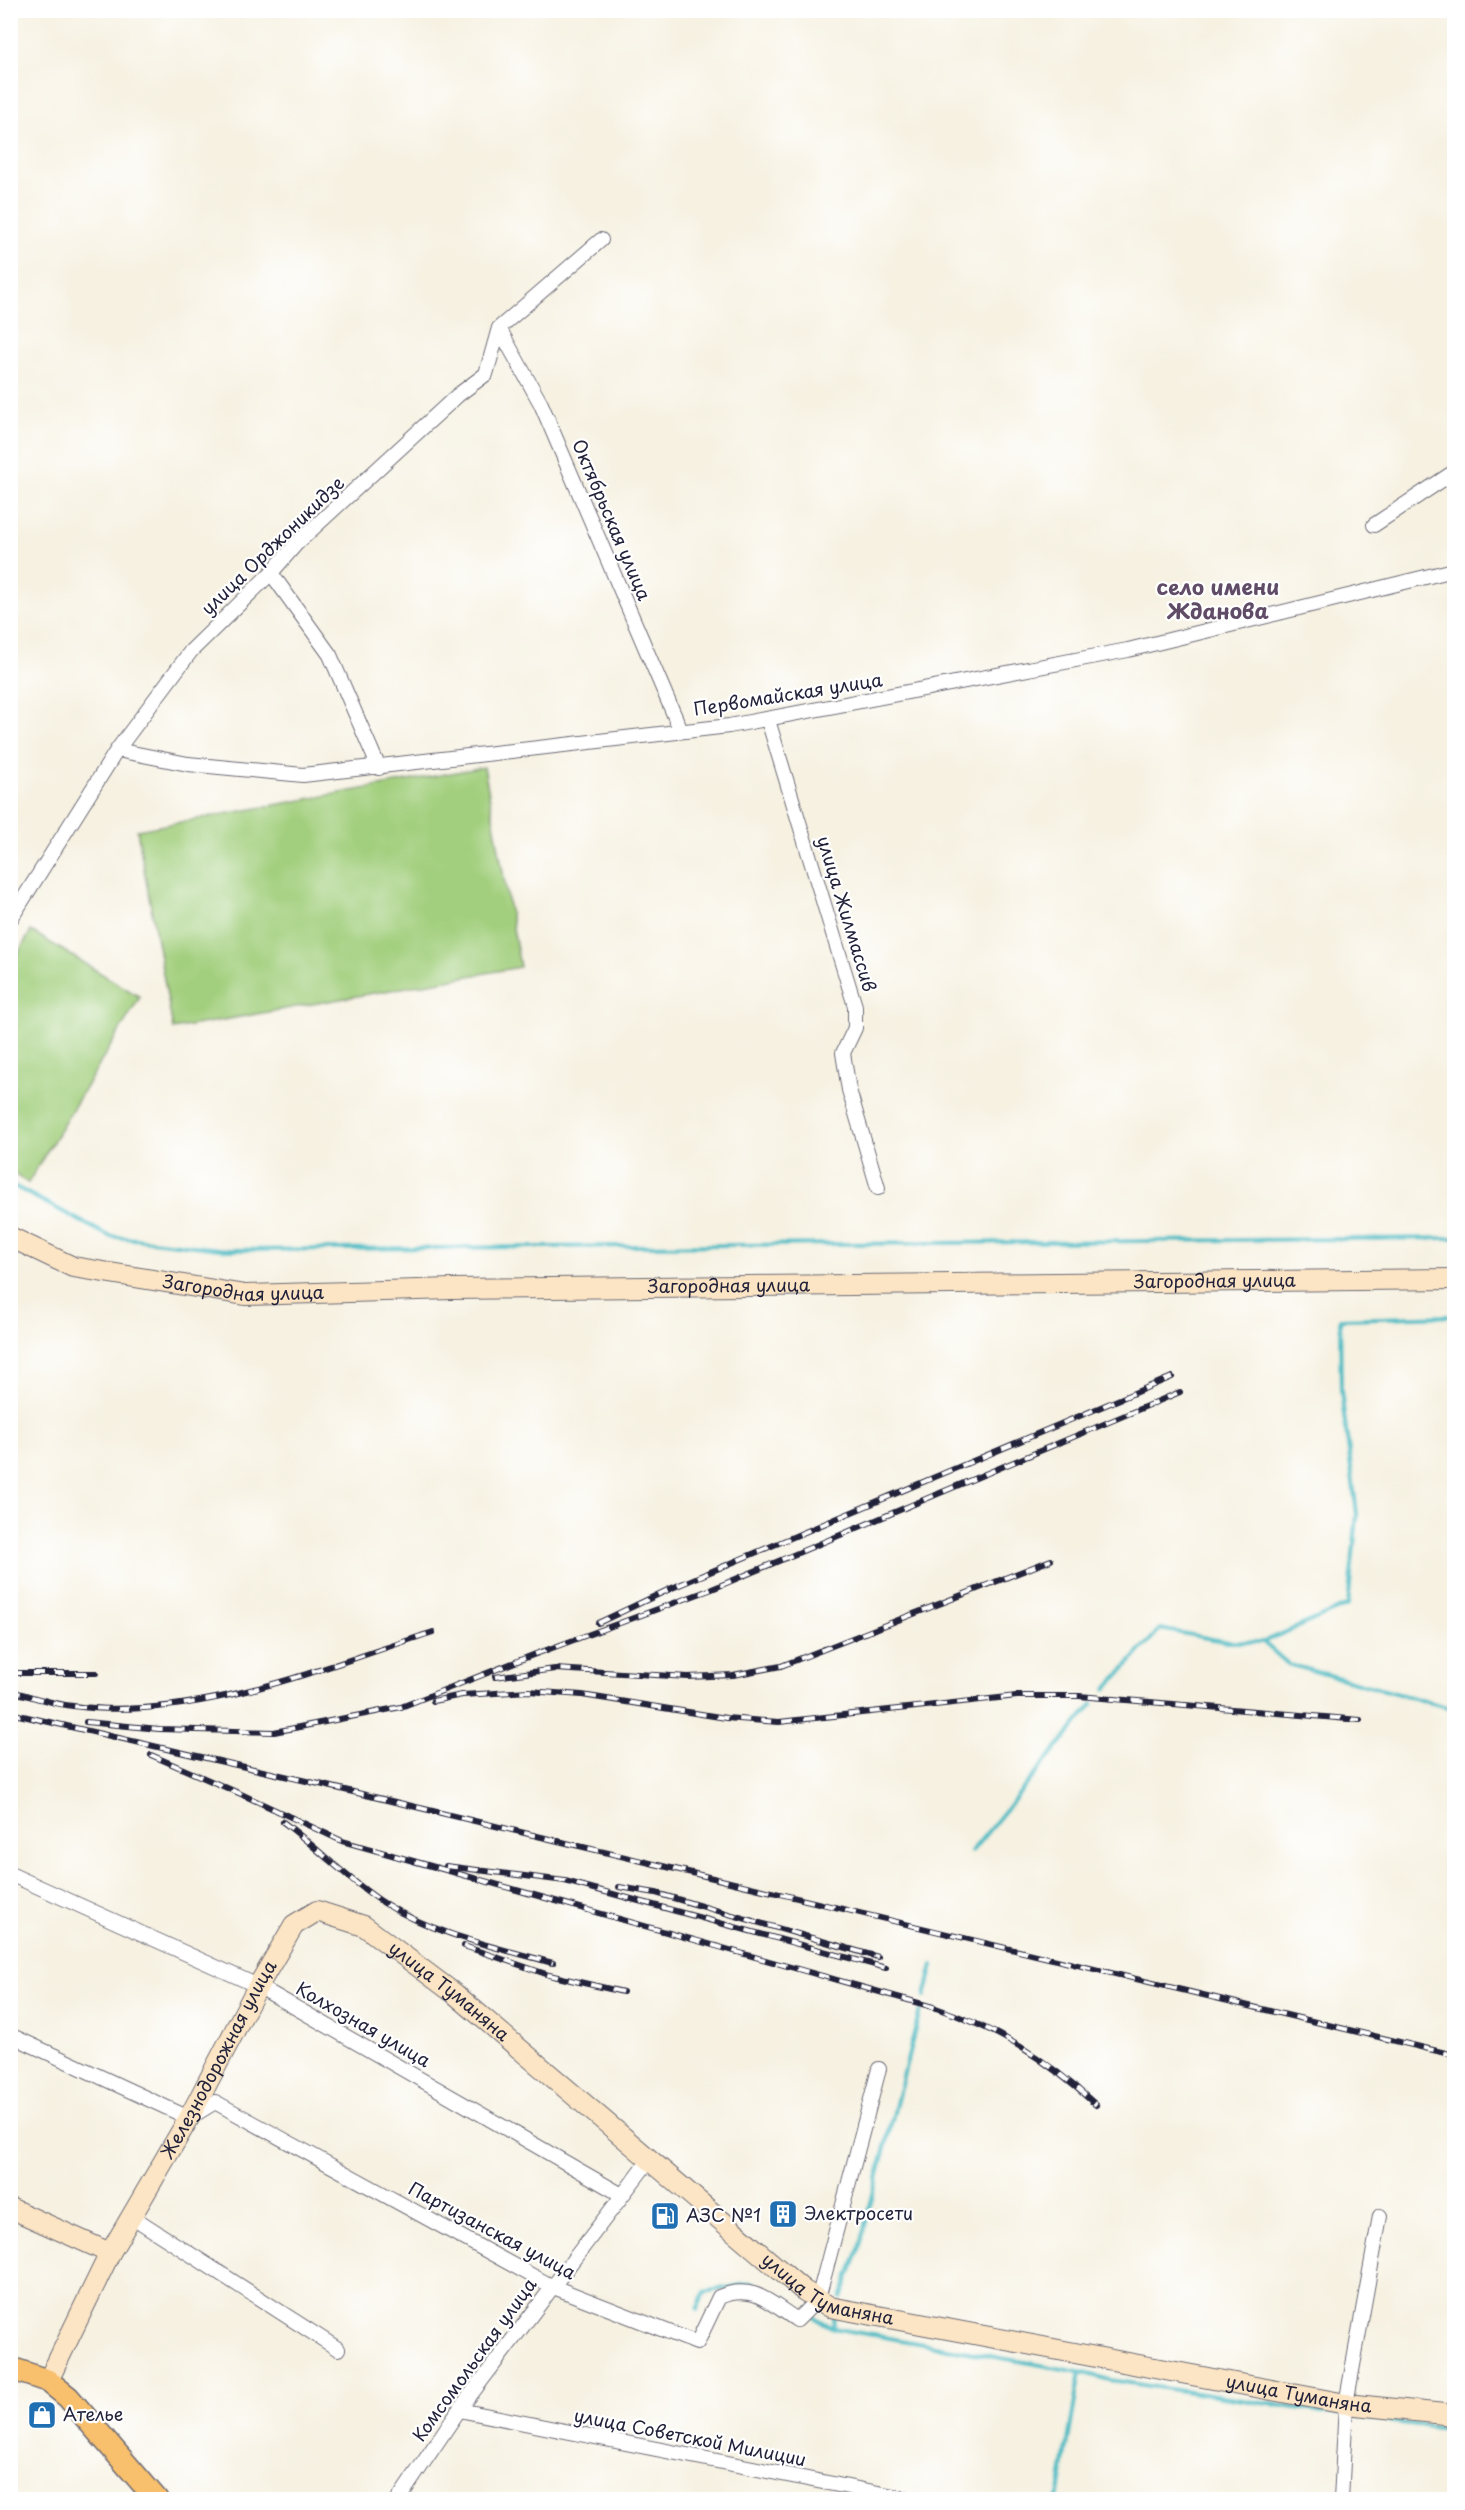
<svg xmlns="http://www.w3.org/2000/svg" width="1465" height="2510" font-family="'Playpen Sans',sans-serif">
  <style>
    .green { fill: #a2cf7d; stroke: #62785c; stroke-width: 1.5 }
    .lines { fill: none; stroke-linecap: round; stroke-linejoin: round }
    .stream { stroke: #4cbbc4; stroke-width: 4 }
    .street-casing { stroke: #6c6a75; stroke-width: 16 }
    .secondary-casing { stroke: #6c6a75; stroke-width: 22 }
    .primary-casing { stroke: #6c6a75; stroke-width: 25 }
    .street { stroke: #fff; stroke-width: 14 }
    .secondary { stroke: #fce5c4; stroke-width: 20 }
    .primary { stroke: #f8bf6c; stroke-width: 22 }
    .rail-casing { stroke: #22223b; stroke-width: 6 }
    .rail { stroke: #fff; stroke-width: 4; stroke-dasharray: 11; stroke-linecap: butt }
    .labels { text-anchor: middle; stroke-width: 4.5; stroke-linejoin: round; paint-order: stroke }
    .street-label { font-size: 18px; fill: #22223b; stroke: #fff }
    .poi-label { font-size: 18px; fill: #22223b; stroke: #fff; text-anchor: start }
    .quarter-label { font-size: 21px; font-weight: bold; fill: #604c66; stroke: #fff }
  </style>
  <rect width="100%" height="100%" fill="#fff"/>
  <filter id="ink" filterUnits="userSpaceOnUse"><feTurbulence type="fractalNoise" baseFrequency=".0167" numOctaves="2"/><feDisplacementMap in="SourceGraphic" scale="12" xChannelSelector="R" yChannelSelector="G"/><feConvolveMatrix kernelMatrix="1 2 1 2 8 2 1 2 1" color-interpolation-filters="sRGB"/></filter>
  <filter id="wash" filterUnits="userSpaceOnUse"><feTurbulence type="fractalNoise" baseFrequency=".008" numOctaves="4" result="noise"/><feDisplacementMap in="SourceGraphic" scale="24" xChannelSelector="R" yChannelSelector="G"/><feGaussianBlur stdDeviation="1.35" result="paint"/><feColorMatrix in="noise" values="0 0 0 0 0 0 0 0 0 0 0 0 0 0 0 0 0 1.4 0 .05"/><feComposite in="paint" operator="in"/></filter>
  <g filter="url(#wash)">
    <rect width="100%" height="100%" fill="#f6f1e1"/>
    <path class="green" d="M484,767L520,967L173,1029L137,830Z
      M31,931L140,997L28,1183L11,1172V965Z"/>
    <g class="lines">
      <path class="stream" d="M10,1184L109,1236L228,1250L1454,1238
        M1263,1642L1288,1664L1454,1709
        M1106,1689L1160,1629L1228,1642H1263L1348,1605L1357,1514L1341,1391L1340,1319L1454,1316
        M971,1852L1093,1704
        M925,1996L933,1965
        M841,2298L859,2249L920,2010
        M697,2309L705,2292L752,2283L796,2307
        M814,2317L833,2328
        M834,2318L833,2328L1080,2372L1059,2493L1055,2500
        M1080,2372L1110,2380L1342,2415
        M1350,2416L1454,2430"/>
    </g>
  </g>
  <g filter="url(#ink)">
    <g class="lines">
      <g class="street-casing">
        <path id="street" d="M499,328L541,404L681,731
          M1374,525L1454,472
          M271,573L330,655L379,768
          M768,720L855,1006V1028L843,1053L849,1090L878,1188
          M117,750L188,764L303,775L729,726L1128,650L1454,570
          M10,920L117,750L191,651L271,573L297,543L458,395L486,374L499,328L601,240
          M10,1874L258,1986L622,2195
          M10,2035L189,2118L215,2102L551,2286L697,2343L719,2297C753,2283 769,2302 797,2320L818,2299L879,2069
          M131,2216L338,2349
          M459,2410L914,2500
          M398,2500L459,2410L650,2159
          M1341,2500L1346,2404L1380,2216"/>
      </g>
      <g class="secondary-casing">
        <g id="secondary">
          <path id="s1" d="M10,1237L73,1267L245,1295L452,1289L1454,1279"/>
          <path d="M10,2208L110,2253"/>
          <path id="s2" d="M48,2381L110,2253L189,2118L258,1986L294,1925L317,1911L364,1926L455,1994L803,2290L830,2307L1346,2404L1454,2415"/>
        </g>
      </g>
      <g class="primary-casing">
        <path id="primary" d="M10,2368L48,2381L68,2397L157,2500"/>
      </g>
      <use href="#street" class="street"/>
      <use href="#secondary" class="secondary"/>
      <use href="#primary" class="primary"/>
      <g class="rail-casing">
        <path id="rail" d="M598,1623L672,1588L1172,1377
          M10,1673H96
          M495,1677L555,1669L688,1677L733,1675L781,1666L1051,1560
          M10,1691C31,1696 52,1704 73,1706C193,1722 322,1668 433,1632
          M433,1701L462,1695L529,1691L582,1695L726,1718L779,1722L1017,1696H1079L1360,1720
          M10,1713L328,1786L1454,2055
          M86,1722L159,1729L274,1732L401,1707L533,1655L712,1589L1180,1392
          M151,1755L241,1794L342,1841L933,2007C999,2029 1045,2058 1096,2105
          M283,1822C318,1848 348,1880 384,1903C435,1935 496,1947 553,1963
          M446,1866L565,1881L886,1968
          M619,1887L656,1893L878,1957
          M464,1946L549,1975L623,1992"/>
      </g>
      <use href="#rail" class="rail"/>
    </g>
  </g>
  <defs>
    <g id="building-square" transform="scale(1.5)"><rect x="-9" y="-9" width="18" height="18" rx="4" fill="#1f6fb2" stroke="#fff"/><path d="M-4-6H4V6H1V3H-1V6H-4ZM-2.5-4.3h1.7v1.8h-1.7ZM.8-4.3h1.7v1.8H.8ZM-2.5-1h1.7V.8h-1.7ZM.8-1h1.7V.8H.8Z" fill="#fff"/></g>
    <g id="fuel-square" transform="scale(1.5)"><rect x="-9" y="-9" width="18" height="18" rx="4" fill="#1f6fb2" stroke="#fff"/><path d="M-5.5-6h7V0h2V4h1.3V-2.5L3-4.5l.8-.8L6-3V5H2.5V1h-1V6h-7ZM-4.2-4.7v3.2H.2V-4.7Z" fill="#fff"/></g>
    <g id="shop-square" transform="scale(1.5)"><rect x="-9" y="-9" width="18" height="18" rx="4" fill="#1f6fb2" stroke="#fff"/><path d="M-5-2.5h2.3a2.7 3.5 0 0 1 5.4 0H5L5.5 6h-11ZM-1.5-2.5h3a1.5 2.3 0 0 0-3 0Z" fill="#fff"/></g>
  </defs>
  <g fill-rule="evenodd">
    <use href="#building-square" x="783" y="2214"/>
    <use href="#fuel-square" x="665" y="2216"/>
    <use href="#shop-square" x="42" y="2415"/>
  </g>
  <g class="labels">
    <g class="street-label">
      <text transform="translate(611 520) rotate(67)" y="6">Октябрьская улица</text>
      <text transform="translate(273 546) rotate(-44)" y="6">улица Орджоникидзе</text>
      <text transform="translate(788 695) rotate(-9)" y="6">Первомайская улица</text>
      <text transform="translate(846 914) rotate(73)" y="6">улица Жилмассив</text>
      <text dy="6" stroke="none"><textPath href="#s1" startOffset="1214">Загородная улица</textPath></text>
      <text dy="6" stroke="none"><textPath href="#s1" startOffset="242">Загородная улица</textPath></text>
      <text dy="6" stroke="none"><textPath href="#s1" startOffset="728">Загородная улица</textPath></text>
      <text dy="6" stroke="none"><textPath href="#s2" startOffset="702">улица Туманяна</textPath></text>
      <text transform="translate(363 2025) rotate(30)" y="6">Колхозная улица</text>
      <text dy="6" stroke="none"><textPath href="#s2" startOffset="364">Железнодорожная улица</textPath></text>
      <text transform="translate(492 2231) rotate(28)" y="6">Партизанская улица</text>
      <text dy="6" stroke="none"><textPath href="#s2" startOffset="1188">улица Туманяна</textPath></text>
      <text transform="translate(475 2360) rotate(-54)" y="6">Комсомольская улица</text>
      <text dy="6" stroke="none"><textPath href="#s2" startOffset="1674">улица Туманяна</textPath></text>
      <text transform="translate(690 2438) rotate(11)" y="6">улица Советской Милиции</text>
    </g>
    <g class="poi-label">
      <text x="804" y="2220">Электросети</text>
      <text x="686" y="2222">АЗС №1</text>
      <text x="63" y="2421">Ателье</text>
    </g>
    <g class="quarter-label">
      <text x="1218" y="595">село имени<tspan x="1218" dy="24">Жданова</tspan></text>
    </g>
  </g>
  <rect width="1465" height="2510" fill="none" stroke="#fff" stroke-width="36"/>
</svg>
